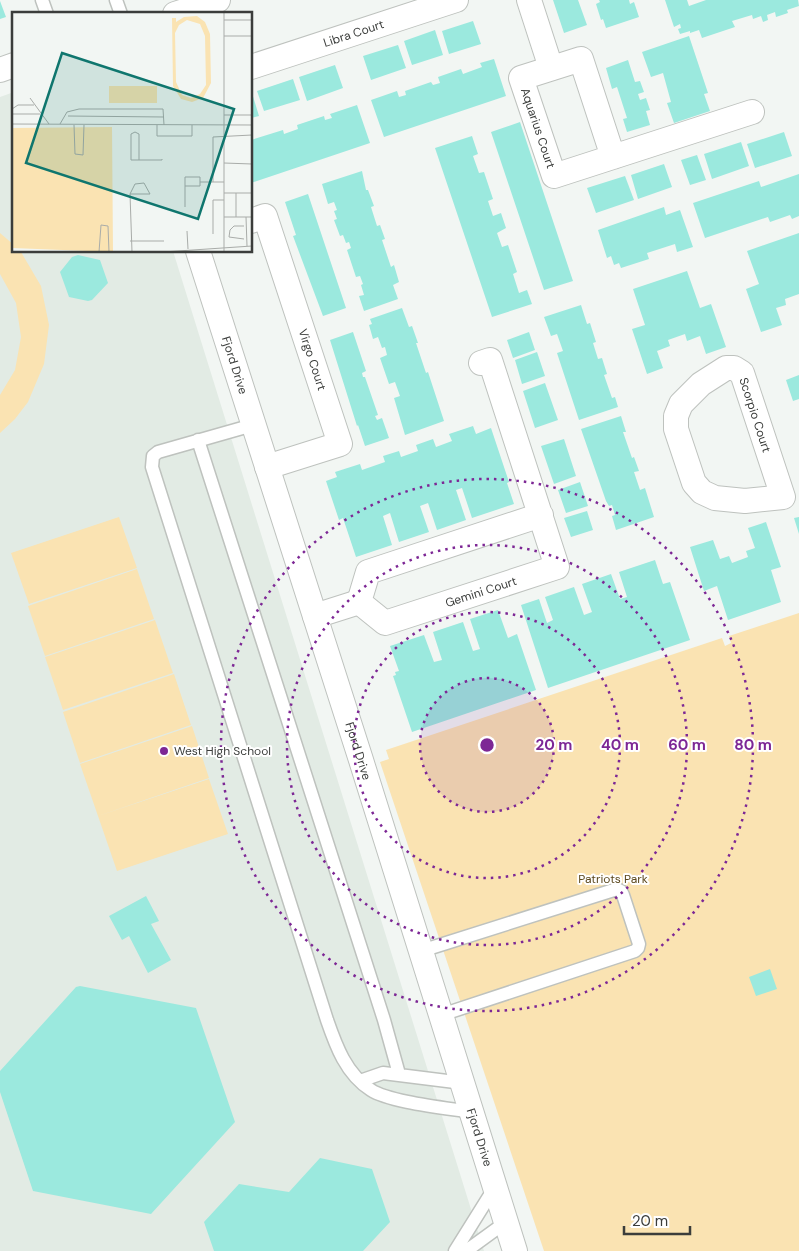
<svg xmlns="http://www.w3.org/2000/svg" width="799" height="1251" font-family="'DM Sans',sans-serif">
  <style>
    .built { fill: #e2ebe4 }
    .green { fill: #fae3b2 }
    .building { fill: #9be9de }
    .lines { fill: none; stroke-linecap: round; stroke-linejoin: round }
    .service-casing { stroke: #bec2be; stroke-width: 15 }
    .minor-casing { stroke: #bec2be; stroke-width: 26 }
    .service { stroke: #fff; stroke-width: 12 }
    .minor { stroke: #fff; stroke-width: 24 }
    .ring { fill: none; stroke: #7d2795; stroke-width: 2.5; stroke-dasharray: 2.5 5 }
    .poi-dot { fill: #7d2795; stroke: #fff; stroke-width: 2 }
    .labels { text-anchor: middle; stroke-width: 4; stroke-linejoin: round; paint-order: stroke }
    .street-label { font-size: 12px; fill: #3b3d3b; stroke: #fff }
    .poi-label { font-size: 12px; fill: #3b3d3b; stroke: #fff; text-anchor: start }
    .park-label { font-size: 12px; fill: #5b481d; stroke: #fff }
    .inset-road { fill: none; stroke: #a9aca9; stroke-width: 1 }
    .view { fill: #0f766e; fill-opacity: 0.15; stroke: #0f766e; stroke-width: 2.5 }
    .inset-edge { fill: none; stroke: #3b3d3b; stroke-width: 2.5 }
    .centre { fill: #7d2795; stroke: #fff; stroke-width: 2.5 }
    .ring-label { font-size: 15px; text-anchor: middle; font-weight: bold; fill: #7d2795; stroke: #fff; stroke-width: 4; stroke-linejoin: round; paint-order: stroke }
  </style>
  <rect width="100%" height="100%" fill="#f2f6f3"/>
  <path class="built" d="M14,92V251H173L484,1251H0V97Z"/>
  <path class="green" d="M0,233L14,245V251L21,252L41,286L49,325L44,364L28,402L15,419L0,433V395L15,370L21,337L16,303L0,274Z
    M119,517L137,568L29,604L11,553Z
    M137,569L154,619L45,656L28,606Z
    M799,613V1251H544L380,762L389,759L386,750L722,638L725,646L731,643L729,636Z
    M155,620L173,673L63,710L45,657Z
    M174,674L191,725L80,763L63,712Z
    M192,726L209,778L98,816L80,764Z
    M209,779L228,834L117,871L98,816Z"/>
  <path class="building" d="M553,0H578L587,25L564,33Z
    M599,0H629L630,4L634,2L639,17L606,28L603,19L601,20L596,4L600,2Z
    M665,0H687L689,6L706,0H798L799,6L787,10L788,13L776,17L775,12L767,15L768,20L763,22L761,16L753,19L752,15L732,21L735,27L702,38L699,30L690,33V31L680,34L678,29L681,28L680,24L674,27Z
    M0,1L6,17L0,19Z
    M473,21L481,44L449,54L442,31Z
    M435,30L443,55L412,65L404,41Z
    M689,36L708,93L704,94L710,111L674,123L667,103L671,102L663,73L651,77L642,52Z
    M398,45L406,68L371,80L363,56Z
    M494,59L506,96L384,137L371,100L397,91L399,97L406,95L405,91L431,82L433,85L440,83L438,77L461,69L463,74L482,67L480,63Z
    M628,60L635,82L640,81L644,92L638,94L640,100L646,98L650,110L646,111L650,125L627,132L623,119L627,118L617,87L612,89L606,68Z
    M335,65L343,88L307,101L299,77Z
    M293,79L300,100L264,111L257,91Z
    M252,93L259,116L251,118V94Z
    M357,105L370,143L251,183V140L283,130L284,134L298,129L297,125L324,116L325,120L332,118L330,114Z
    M520,122L573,281L544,290L491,132Z
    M784,132L792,156L755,168L747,144Z
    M472,136L478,154L473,156L479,173L484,172L493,199L488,201L493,216L501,213L506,228L497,233L502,247L508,245L517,272L513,274L519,293L527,290L532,304L492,317L435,148Z
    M741,142L749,166L712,179L704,154Z
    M697,155L706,180L690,185L681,160Z
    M664,164L672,187L638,199L631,175Z
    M362,171L366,190H368L374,206L371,207L377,226L380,225L385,239L382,240L391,267L394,265L399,282L393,285L398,299L364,311L359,296L364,295L361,285L363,284L360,276L356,277L347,250L351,248L349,242L346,243L343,235L340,236L334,220L337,219L334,211L337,210L334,202L328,204L322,184Z
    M799,174V216L792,219L790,215L770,222L768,217L705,238L693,203L759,181L761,187Z
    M625,176L634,200L596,213L587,188Z
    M308,194L346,308L323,316L293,236L296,235L285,202Z
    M664,207L666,215L680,210L693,247L677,252L675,244L647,253L649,259L621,268L619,263L614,265L611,256L607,258L598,230Z
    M799,233V294L785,299L786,305L776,308L782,325L761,332L746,289L759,284L747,251Z
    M78,255L100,260L108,283L92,300L88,301L69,297L60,272L72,257Z
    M687,271L700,308L711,304L726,347L706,354L700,336L687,341L685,334L668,340L670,346L657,351L663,368L647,374L632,329L645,325L633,289Z
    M581,305L587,324L590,323L596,342L593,343L598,359L602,358L607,374L604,375L612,398L615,397L618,407L579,420L557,353L563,351L557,334L551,336L544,317Z
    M402,308L409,327L412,326L418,343H416L426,373L428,372L444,421L405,435L394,398L400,396L395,382L389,384L380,358L387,355L385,347L382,348L378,337L373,339L369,325L372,324L370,319Z
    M353,332L366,371L362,373L363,377H365L378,415L375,416L377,420L382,418L389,438L365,446L358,425L357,426L330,340Z
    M529,332L535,350L513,358L507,340Z
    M537,352L545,376L522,384L515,360Z
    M799,375V399L793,401L786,380Z
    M545,383L558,420L535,428L523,391Z
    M621,416L626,432H623L632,458L634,457L639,471L634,472L640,490L645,488L654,517L616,530L612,516L615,515L612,505L609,506L606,501L581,429Z
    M473,426L476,434L491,428L509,482L507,483L514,504L472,518L462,488L456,490L466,520L437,530L428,503L420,506L429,532L399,542L390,513L383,516L392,545L356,557L343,518L339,520L326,481L337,477L335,472L360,464L362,470L385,462L383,456L399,451L401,457L418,451L416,445L433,439L436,447L452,441L449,434Z
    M564,439L576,476L554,484L541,446Z
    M580,482L588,506L566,513L558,490Z
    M587,511L593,530L571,537L564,518Z
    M799,517V534L794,518Z
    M766,522L781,567L771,570L781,602L728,620L717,586L704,591L690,547L713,540L720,559L729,556L732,563L748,557L746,551L755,548L748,528Z
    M655,560L663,584L670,582L690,640L548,688L521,605L539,599L547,623L553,620L545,597L574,587L584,615L592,612L582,584L611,574L620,599L627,597L619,572Z
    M498,610L508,638L517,634L536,690L412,732L393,676L396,675L395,672L399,671L390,646L424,635L434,662L442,660L433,632L463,622L473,651L480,649L470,619Z
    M146,896L159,921L151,924L171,960L148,973L129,936L122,940L109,916Z
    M770,969L777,989L756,996L749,977Z
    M80,986L196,1008L235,1122L151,1214L33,1191L0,1092V1071L76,987Z
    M320,1158L372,1169L390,1222L363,1251H214L204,1222L239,1184L289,1192Z"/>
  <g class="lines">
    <g class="service-casing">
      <path id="service" d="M42,0L47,14
        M116,0L121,14
        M253,425L158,452L153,456L152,467L327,1020C336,1046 346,1074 371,1090C389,1102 447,1108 471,1112
        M198,440L384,1020L399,1074
        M421,951L617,889L621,891L623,895L639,944L638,948L635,951L441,1015
        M360,1081L383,1073L463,1083
        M455,1251L495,1187
        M466,1251L506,1222"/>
    </g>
    <g class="minor-casing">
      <g id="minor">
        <path d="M529,0L551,68"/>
        <path d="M175,14L218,0"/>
        <path id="s1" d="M251,67L456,0"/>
        <path d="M0,70L14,65"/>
        <path id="s2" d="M613,157L581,59L521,78L554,176L752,112"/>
        <path id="s3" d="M251,221L265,216L340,444L267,467"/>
        <path id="s4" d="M198,251L361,760L515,1251"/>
        <path d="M481,363L490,360L557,567L385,623L359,602L368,572L541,515"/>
        <path d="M726,368H734L742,373L783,497L745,501L715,498L702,492L694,483L676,429V416L681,404L701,384Z"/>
        <path d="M315,616L359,602"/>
      </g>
    </g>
    <use href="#service" class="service"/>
    <use href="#minor" class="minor"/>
  </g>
  <circle cx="487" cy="745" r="67" fill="#7d2795" fill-opacity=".12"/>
  <g class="ring">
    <circle cx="487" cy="745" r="67"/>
    <circle cx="487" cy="745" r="133"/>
    <circle cx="487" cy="745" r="200"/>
    <circle cx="487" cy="745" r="266"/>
  </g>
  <circle class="poi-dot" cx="164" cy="751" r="5"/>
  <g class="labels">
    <g class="street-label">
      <text dy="4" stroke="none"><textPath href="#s1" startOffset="108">Libra Court</textPath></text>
      <text dy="4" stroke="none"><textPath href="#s2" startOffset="219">Aquarius Court</textPath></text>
      <text dy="4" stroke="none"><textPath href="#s3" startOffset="166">Virgo Court</textPath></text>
      <text dy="4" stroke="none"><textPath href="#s4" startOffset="120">Fjord Drive</textPath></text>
      <text transform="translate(755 415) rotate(72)" y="4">Scorpio Court</text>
      <text transform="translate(481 592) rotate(-18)" y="4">Gemini Court</text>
      <text dy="4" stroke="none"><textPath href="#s4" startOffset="525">Fjord Drive</textPath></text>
      <text dy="4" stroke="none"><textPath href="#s4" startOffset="930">Fjord Drive</textPath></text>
    </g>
    <g class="poi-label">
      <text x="174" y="755">West High School</text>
    </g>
    <g class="park-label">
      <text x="613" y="883">Patriots Park</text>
    </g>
  </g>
  <g transform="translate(12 12)">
    <rect width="240" height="240" fill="#f2f6f3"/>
    <path d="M185,4L193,10L198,22L199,71L191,86L180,90L169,87L161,74L160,6H164V10L172,5ZM175,8L188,12L193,24L194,73L188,82L179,86L170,83L164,70L163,21L167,13ZM97,74H145V91H97ZM100,115L101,240L0,236V116Z" fill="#fae3b2" fill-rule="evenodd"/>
    <path class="inset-road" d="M212,8H240M212,24H240M18,86L37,112M0,97L6,93H22M1,102H28M212,103H240M56,104L152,105M0,112L240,113M48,112L55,100L67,97H151L152,113M62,113L63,142L71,143L72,113M145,113V124H180V113M127,148V122L123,120L119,122V148H150V147M212,151L240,152M188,170H212M201,170V125L240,123M132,171L138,182H118L123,172ZM173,174H188V165H173V195M212,181H240M118,182L120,240M212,205H240M224,205V181M234,205L235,234M232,214H222L218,218L217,225L232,227M175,219L176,237M201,222V188H212M118,229H152M87,240L89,213L96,214L97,240M151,240L240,234M212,240V0"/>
    <path class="view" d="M50,41L222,97L186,207L14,151Z"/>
    <rect width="240" height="240" class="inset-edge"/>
  </g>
  <circle cx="487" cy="745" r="8" class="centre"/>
  <g class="ring-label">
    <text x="554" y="750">20 m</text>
    <text x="620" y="750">40 m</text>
    <text x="687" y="750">60 m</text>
    <text x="753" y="750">80 m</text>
  </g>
  <path d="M624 1226v8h66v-8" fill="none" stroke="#3b3d3b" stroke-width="2.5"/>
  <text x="632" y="1226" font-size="15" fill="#3b3d3b" stroke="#ffffff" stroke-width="4" paint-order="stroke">20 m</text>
</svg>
